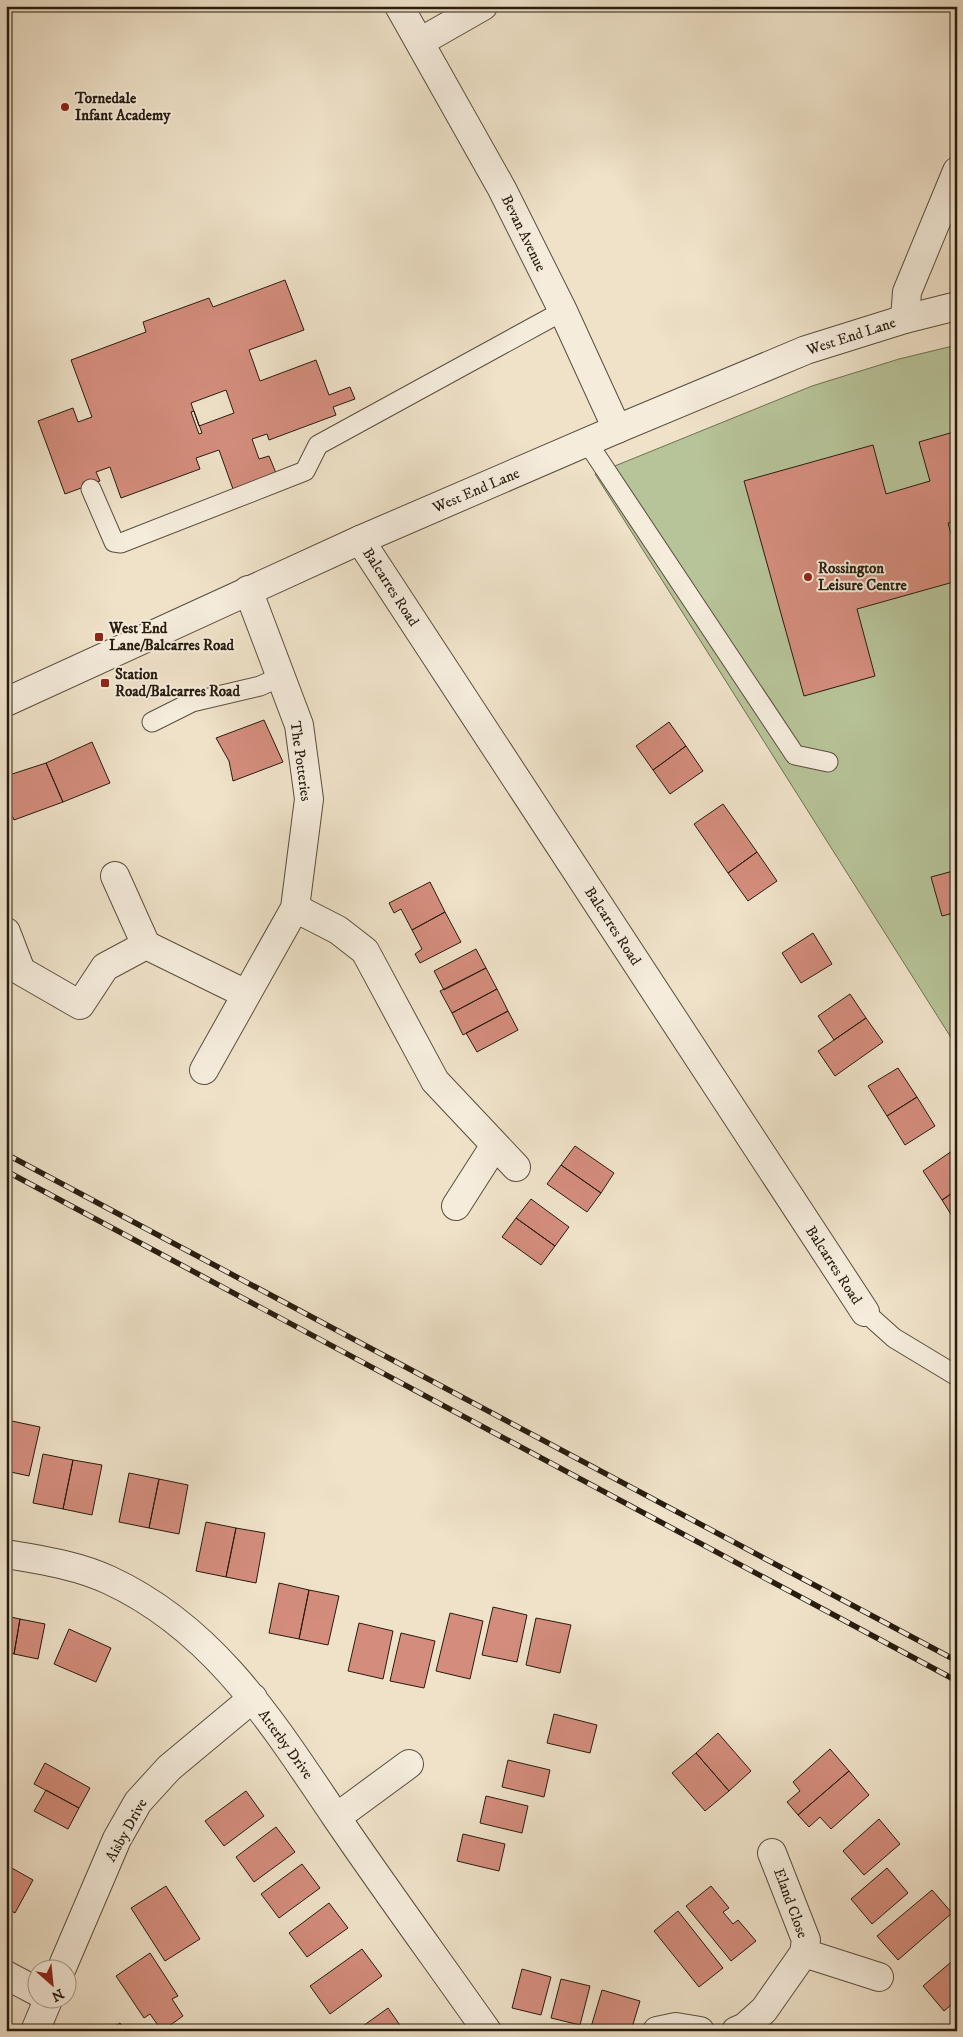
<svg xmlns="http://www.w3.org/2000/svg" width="963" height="2037" font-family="'IM FELL DW Pica',serif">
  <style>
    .green { fill: #b7c398; stroke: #6f7054 }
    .building { fill: #d48d7d; stroke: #271c0f; fill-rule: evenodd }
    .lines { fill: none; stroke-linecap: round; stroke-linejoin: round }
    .service-casing { stroke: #594e3e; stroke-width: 21 }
    .minor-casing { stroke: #594e3e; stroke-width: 30 }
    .tertiary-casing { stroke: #594e3e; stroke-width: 30 }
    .service { stroke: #f5ecdc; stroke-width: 19 }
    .minor { stroke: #f5ecdc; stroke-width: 28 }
    .tertiary { stroke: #f5ecdc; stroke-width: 28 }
    .rail-casing { stroke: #271c0f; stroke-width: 5.5 }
    .rail { stroke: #f5ecdc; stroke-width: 4; stroke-dasharray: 11; stroke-linecap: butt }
    .poi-dot { fill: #8f2418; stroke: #f5ecdc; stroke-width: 2 }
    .labels { text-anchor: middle; stroke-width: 4; stroke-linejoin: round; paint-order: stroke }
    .poi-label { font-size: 15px; font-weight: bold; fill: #271c0f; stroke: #f5ecdc; text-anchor: start }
    .street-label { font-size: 15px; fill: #271c0f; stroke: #f5ecdc }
  </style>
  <rect width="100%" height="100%" fill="#efe2c9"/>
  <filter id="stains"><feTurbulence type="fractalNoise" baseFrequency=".004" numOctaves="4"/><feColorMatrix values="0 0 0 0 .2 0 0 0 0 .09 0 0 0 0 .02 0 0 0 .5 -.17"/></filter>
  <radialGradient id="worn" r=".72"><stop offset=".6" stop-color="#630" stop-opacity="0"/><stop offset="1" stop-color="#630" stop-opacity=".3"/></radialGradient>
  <path class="green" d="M957,345V1047L595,474L812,386L899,359Z"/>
  <path class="building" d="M285,280L304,330L249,350L260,381L316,360L329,395L350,387L355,399L333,407L336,415L269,440L267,434L252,439L259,459L269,456L276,473L233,489L219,450L196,458L200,469L121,498L110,467L96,472L100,481L65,494L38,421L73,408L78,422L92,417L71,360L146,332L143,322L209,298L213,307ZM226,390L234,413L199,426L191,403Z
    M194,411L202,433L199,434L191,412Z
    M957,431V521L948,523L957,556V581L857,609L875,676L804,696L744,481L873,445L886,494L930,481L919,442Z
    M264,720L283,762L233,781L229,761L216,738Z
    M669,722L686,746L653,770L636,746Z
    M92,742L110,783L63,802L46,763Z
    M686,746L703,771L670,794L653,770Z
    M46,763L63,802L14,820L6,802V776Z
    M723,804L757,852L728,873L694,824Z
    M757,852L777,881L748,901L728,873Z
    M957,870V912L942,916L931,877Z
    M430,882L445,912L412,930L401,909L394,913L389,903Z
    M445,912L461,942L420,963L415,954L422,949L412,930Z
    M813,933L832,964L801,983L782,953Z
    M476,949L486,968L444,990L434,971Z
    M486,968L497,989L452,1013L440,991Z
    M497,989L508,1011L463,1035L452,1013Z
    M850,994L866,1018L834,1040L818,1016Z
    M508,1011L518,1030L477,1052L466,1033Z
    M866,1018L883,1042L835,1076L818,1051Z
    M898,1068L917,1097L887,1116L868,1086Z
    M917,1097L935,1126L905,1145L887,1116Z
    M575,1146L614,1173L601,1193L561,1165Z
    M952,1151L957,1158V1190L942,1200L923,1171Z
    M561,1165L601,1193L587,1212L547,1184Z
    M957,1190V1224L942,1200Z
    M531,1199L569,1227L555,1246L516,1218Z
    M516,1218L555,1246L541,1265L502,1237Z
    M7,1420L40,1427L29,1476L6,1471Z
    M43,1454L73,1460L63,1509L33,1503Z
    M73,1460L102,1465L92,1515L63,1509Z
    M129,1473L159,1479L149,1528L119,1522Z
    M159,1479L188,1485L179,1534L149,1528Z
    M206,1522L236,1528L226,1577L196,1571Z
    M236,1528L265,1533L256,1583L226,1577Z
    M279,1583L309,1590L299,1639L269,1633Z
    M309,1590L339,1596L328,1645L299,1639Z
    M493,1607L527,1615L517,1662L482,1655Z
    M450,1613L483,1621L470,1679L436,1671Z
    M6,1616L20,1619L14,1654L6,1653Z
    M536,1618L571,1625L560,1673L526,1665Z
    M20,1619L45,1624L38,1659L14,1654Z
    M359,1623L393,1631L383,1679L348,1671Z
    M69,1629L111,1648L96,1682L54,1664Z
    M401,1633L435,1641L424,1688L390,1681Z
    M554,1714L597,1725L590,1753L547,1743Z
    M718,1733L751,1771L729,1791L696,1753Z
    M830,1749L849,1771L798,1815L787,1802L800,1791L793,1782Z
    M696,1753L729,1791L705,1811L672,1773Z
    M508,1760L550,1770L544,1797L502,1787Z
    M45,1763L90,1788L79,1808L34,1784Z
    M849,1771L869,1795L831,1829L820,1817L809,1827L798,1815Z
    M46,1790L79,1808L68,1829L34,1811Z
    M246,1791L264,1816L224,1846L205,1821Z
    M486,1796L528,1806L522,1833L480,1823Z
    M879,1819L900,1844L864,1875L843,1851Z
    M276,1827L295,1852L254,1882L236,1857Z
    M463,1834L505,1844L499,1871L457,1861Z
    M302,1864L320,1888L279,1918L261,1894Z
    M10,1867L33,1880L15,1913L6,1908V1873Z
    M887,1868L908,1893L872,1924L851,1899Z
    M166,1886L200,1939L165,1961L131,1908Z
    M711,1886L729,1908L723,1912L733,1924L738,1920L756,1941L731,1961L686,1906Z
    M932,1890L952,1913L898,1960L877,1936Z
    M329,1903L348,1928L307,1957L289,1933Z
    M678,1911L723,1968L699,1987L654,1931Z
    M362,1949L382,1976L330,2014L310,1986Z
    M150,1953L178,1996L172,1999L183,2016L162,2031L150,2014L144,2018L116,1976Z
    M957,1957V2000L944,2011L923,1986Z
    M522,1969L551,1977L541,2015L512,2008Z
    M561,1979L590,1986L580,2025L551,2018Z
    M602,1990L640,2001L631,2031H604L591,2027Z
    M388,2008L404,2031H356Z
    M120,2023L125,2031H108Z"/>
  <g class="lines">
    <g class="service-casing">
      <path id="service" d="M587,442L795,755L828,762
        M91,489L114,542L121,543L305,471L318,445L563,311
        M152,722L192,702L260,686L280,677
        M865,1312L894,1338L957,1376"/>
    </g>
    <g class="minor-casing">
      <path id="minor" d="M399,6L502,189L563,311L617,429
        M420,42L483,6
        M905,319L907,292L957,171
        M360,540L865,1312
        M295,908L338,930L365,951L435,1081L516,1167
        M6,932L21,971L80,1005L105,967L146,945L115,876
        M146,945L246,994
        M204,1070L295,908L309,799L299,725L248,590
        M456,1206L495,1145
        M6,1554C41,1560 77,1565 109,1580C215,1629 273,1724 336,1817C385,1889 437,1960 487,2031
        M337,1817L409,1764
        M804,1953L879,1977
        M61,1970L117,1839L138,1802L169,1768L253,1698
        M6,1975L38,1992
        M35,2031L48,2000
        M657,2031L676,2027L700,2031
        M736,2031L745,2027L764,2010L804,1953L806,1940L772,1853"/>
    </g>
    <g class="tertiary-casing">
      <path id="tertiary" d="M6,702L360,540L617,429L806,350L905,319L957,306"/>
    </g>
    <use href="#service" class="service"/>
    <use href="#minor" class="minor"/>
    <use href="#tertiary" class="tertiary"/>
    <g class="rail-casing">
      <path id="rail" d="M6,1154L957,1661
        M6,1171L957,1681"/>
    </g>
    <use href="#rail" class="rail"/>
  </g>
  <g class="poi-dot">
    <circle cx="65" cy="107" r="5"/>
    <circle cx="808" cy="577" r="5"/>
    <rect x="94" y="632" width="10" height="10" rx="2.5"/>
    <rect x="100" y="678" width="10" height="10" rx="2.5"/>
  </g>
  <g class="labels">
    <g class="poi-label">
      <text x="75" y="103">Tornedale<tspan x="75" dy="17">Infant Academy</tspan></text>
      <text x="818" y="573">Rossington<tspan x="818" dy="17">Leisure Centre</tspan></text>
      <text x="109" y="633">West End<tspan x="109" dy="17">Lane/Balcarres Road</tspan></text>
      <text x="115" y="679">Station<tspan x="115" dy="17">Road/Balcarres Road</tspan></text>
    </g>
    <g class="street-label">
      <text transform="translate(524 233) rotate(64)" y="5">Bevan Avenue</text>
      <text transform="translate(851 336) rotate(-18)" y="5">West End Lane</text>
      <text transform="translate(476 490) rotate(-23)" y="5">West End Lane</text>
      <text transform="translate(391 587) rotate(57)" y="5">Balcarres Road</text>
      <text transform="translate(301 761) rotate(82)" y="5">The Potteries</text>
      <text transform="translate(613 926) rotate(57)" y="5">Balcarres Road</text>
      <text transform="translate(834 1265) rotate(57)" y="5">Balcarres Road</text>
      <text transform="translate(286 1744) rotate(54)" y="5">Atterby Drive</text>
      <text transform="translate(126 1830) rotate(-61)" y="5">Aisby Drive</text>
      <text transform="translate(791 1903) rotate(70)" y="5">Eland Close</text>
    </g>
  </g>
  <rect width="963" height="2037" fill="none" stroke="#efe2c9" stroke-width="25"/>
  <rect x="8" y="8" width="948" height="2022" fill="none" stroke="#271c0f" stroke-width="2.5"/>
  <rect x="12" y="12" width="938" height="2012" fill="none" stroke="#271c0f"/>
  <g transform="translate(52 1984) rotate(153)"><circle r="24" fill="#f5ecdc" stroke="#a3998a"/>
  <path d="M0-4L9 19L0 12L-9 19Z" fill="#8f2418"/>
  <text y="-8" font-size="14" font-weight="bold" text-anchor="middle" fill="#271c0f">N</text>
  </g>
  <rect width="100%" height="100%" filter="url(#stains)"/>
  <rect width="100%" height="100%" fill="url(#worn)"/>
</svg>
